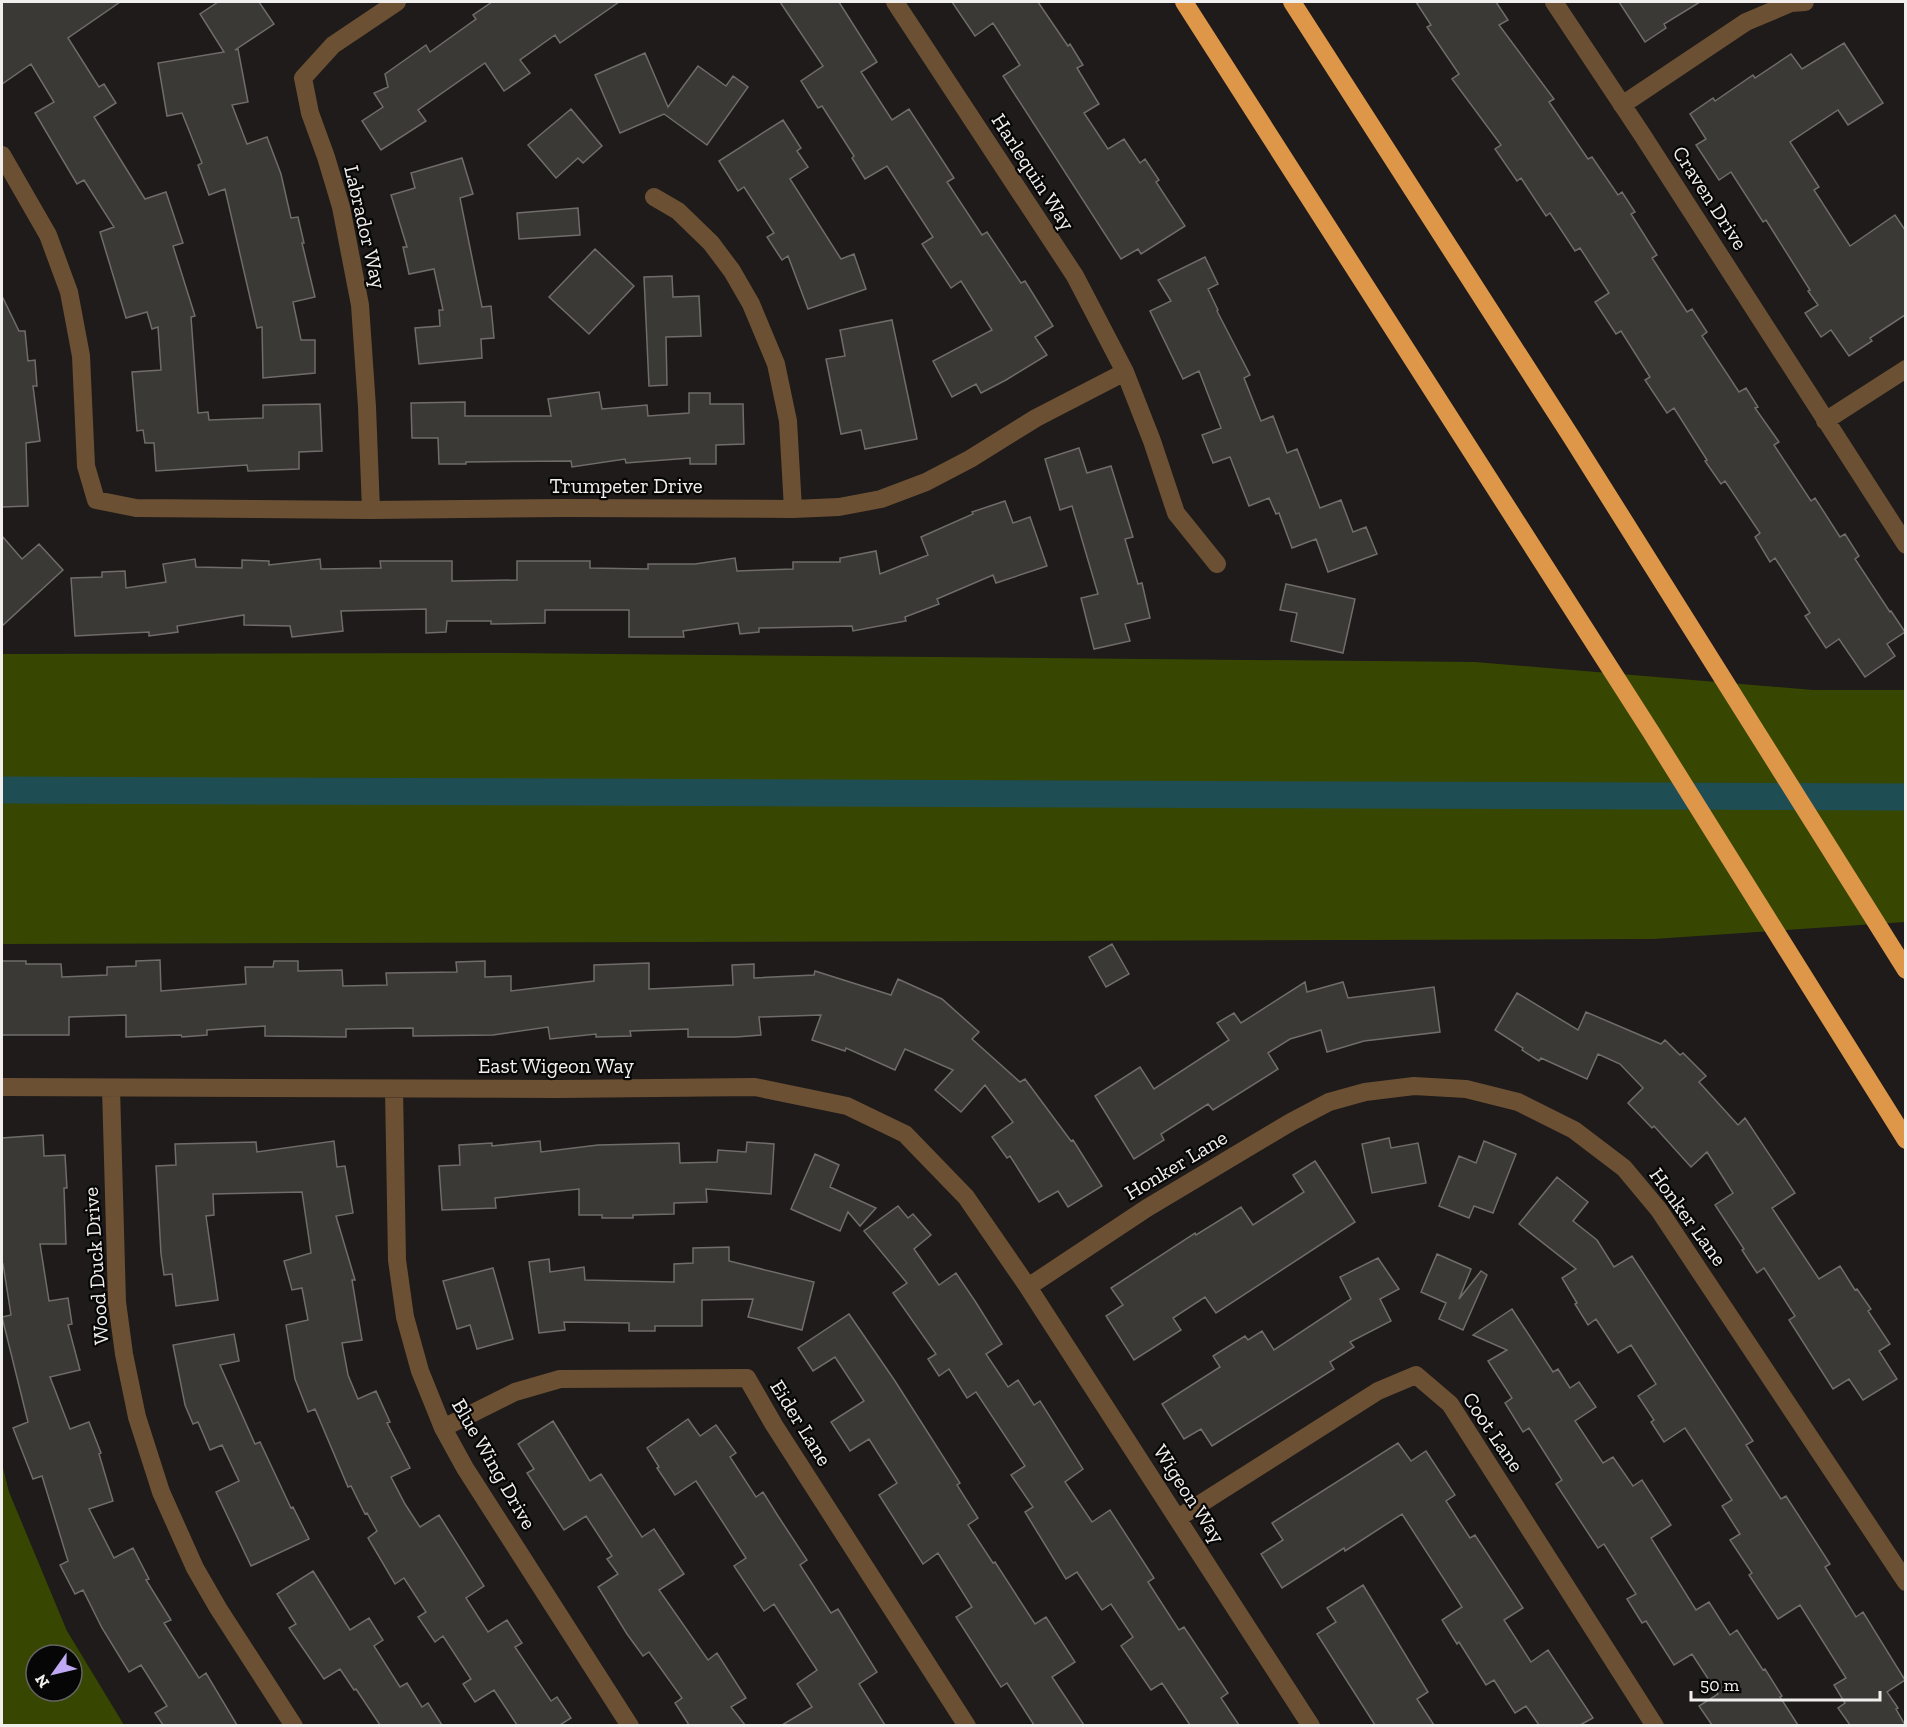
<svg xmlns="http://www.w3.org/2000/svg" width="1907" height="1727" font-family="'Zilla Slab',serif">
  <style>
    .green { fill: #374701; fill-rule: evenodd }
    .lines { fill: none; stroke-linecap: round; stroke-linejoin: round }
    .canal { stroke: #1f4d54; stroke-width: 27 }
    .building { fill: #3b3936; stroke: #6f6c6a; stroke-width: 1.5 }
    .minor { stroke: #6c5033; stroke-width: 18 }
    .highway { stroke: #de9748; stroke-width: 18 }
    .labels { text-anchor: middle; stroke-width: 4.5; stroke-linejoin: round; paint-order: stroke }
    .street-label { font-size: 21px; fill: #f1efee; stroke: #070606 }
  </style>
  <rect width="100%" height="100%" fill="#1e1b1a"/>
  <path class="green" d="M497,653L1475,662L1813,690H1905V922L1653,939L2,944V654Z
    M2,1464L9,1492L67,1631L124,1725H2ZM36,1655H72V1691H36Z"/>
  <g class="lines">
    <path class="canal" d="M2,790L1906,797"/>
  </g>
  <path class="building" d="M2,2H120L68,38L99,87L104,84L116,103L94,117L145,199L166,192L183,243L173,246L195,316L191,317L198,413L208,412L209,420L263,418V405L320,404L322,451L299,452V469L248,471L247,465L156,471L154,443H145L143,430L137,431L132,372L161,370L158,327L152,329L147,312L126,318L100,232L114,227L84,180L77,184L35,113L54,102L31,64L2,84Z
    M218,2H259L274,24L235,50L238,49L248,102L232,105L247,144L267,137L281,174L291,218L298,217L304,243H302L315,297L293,302L301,340H315V373L263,378L262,327L257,328L225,189L209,195L198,165L202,163L182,113L167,116L158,63L224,52L200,14Z
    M492,2H619L560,43L555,35L520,60L530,73L504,91L485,63L418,110L426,121L381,150L362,121L383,107L374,93L388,87L385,74L426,45L430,52L476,19L473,15Z
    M780,2H839L877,62L861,72L892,120L909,109L954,178L947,182L982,235L987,232L1021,283L1025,281L1053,326L1035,337L1047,355L1006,380L981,393L976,384L952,397L933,361L992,330L961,281L951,288L922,244L933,237L887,166L865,179L852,158L854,156L822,106L818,108L801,81L823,66Z
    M952,2H1038L1068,46L1070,44L1083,65L1077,68L1099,104L1084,113L1108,149L1124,139L1140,163L1145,159L1159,180L1156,182L1185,226L1141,254L1138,249L1121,259L1003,76L1020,65L993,23L975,36Z
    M1416,2H1496L1508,20L1499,25L1554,99L1549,102L1588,159L1592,157L1618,195L1622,192L1635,212L1631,214L1657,255L1652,258L1687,312L1692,309L1707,332L1702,336L1739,392L1746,388L1758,407L1755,408L1779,442L1774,445L1811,501L1815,498L1840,537L1845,534L1859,556L1855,559L1890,612L1891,611L1905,632L1887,644L1895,656L1865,677L1839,639L1826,648L1805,616L1810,613L1775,558L1770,562L1755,537L1760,533L1725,481L1721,484L1705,461L1707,460L1674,408L1667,413L1645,380L1650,377L1621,331L1616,334L1595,302L1609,293L1580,248L1575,251L1550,213L1546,216L1521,178L1517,181L1495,149L1501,145L1452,79L1459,74L1427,27L1431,25Z
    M1619,2H1700L1664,24L1666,28L1645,42Z
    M1844,43L1883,103L1848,125L1838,110L1790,142L1819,187L1814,190L1850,246L1895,215L1905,230V315L1870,338L1872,341L1849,356L1831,330L1821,337L1805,313L1818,305L1808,291L1810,290L1766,220L1763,222L1731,172L1719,180L1696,145L1706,139L1690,114L1713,98L1715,101L1753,75L1755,78L1791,54L1802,69Z
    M645,53L668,107L698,66L726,86L733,76L748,87L707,145L664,114L620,133L595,75Z
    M571,109L602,146L583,163L578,158L556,178L528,145Z
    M783,120L801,148L797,151L808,167L790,179L841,259L854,254L866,289L808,309L788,256L782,260L767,237L774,233L744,187L738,191L719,161Z
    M462,158L473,194L460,198L482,307L491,306L494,338L481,339L482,358L419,364L415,328L440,326L439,310H443L434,269L409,274L403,247H407L391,195L415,188L411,173Z
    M578,208L580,235L519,239L517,213Z
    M595,249L634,286L589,334L549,297Z
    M1205,257L1218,284L1208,289L1218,310L1217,311L1250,375L1244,378L1261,421L1273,416L1287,453L1297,449L1320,508L1341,500L1353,532L1366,527L1377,554L1328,572L1316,539L1292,548L1279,513L1276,514L1269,498L1249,506L1230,457L1213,463L1202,435L1221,428L1199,371L1183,379L1150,311L1171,301L1158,280Z
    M672,276L673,297L699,296L701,336L666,337L667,385L649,386L644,277Z
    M2,296L19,331H25L28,361L35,360L37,386H33L40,441L26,443L28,506L2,507Z
    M892,320L917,439L865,449L861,430L841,434L826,359L845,356L840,330Z
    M599,392L602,409L647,405L648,416L689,413V393H710V404H743L744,444L716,445V464H690V458L626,463L625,459L572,467L571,461L466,462V464H439L438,438H412L411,403L465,402V416H551L548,399Z
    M1079,448L1087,473L1111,466L1133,537L1125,539L1138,584L1142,583L1150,618L1125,624L1130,641L1094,649L1081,598L1098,594L1072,506L1060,510L1045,459Z
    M1005,501L1013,523L1030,517L1047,566L996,583L993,575L937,599L939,604L905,617L906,621L853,631L852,626L759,628V632L740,634L738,623L683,631L684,637H629V610H545V623L491,624V621H447L446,632L426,633V609L341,611L343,631L292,637L290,626L244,625V615L177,626L178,632L149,636V632L75,636L71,578L102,577V572L125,571L126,588L166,582L163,564L195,559L196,567L242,568V560L269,561V565L320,559L321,569L381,568L380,561H452V581L517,580V561H590V568L648,569V564H695L735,558L737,571L793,569V562H840V558L876,551L880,574L928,555L921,537L973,514L972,512Z
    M2,536L22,559L39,544L63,570L2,626Z
    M1286,584L1355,599L1343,653L1291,641L1297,613L1280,610Z
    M1112,944L1129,974L1106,987L1089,957Z
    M160,960L161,991L246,984L245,967H273L274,961H298V971L342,970L343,986L387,985L386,973L457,972L456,962L485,961V977L511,976V991L594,981V965L649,963V989L733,985L732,965L754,964V978L814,975L815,971L891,995L898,979L942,999L979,1032L972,1039L1020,1082L1025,1079L1071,1141L1073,1140L1102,1186L1068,1207L1058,1191L1039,1202L1010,1156L1007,1158L992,1137L1013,1122L985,1085L961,1112L935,1090L953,1070L905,1049L895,1070L846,1048L845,1051L812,1040L821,1015L759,1017L761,1035L736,1037H688V1029L630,1031L631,1036L596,1037V1034L550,1039L548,1027L493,1035L413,1036V1028L346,1029V1037L265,1036V1026L207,1030V1035L182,1037L181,1035L126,1037V1015L69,1017V1035H2V961H26V964H61L62,977L107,975V967L136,966V961Z
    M1305,982L1307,992L1343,982L1348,998L1434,987L1440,1032L1364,1041L1327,1052L1321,1030L1290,1039L1268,1053L1278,1069L1213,1110L1208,1104L1161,1134L1164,1140L1134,1159L1095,1096L1140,1067L1154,1089L1229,1040L1217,1023L1234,1013L1241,1023Z
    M1517,993L1578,1030L1586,1012L1661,1044L1665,1040L1680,1055L1683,1053L1706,1076L1699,1082L1738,1125L1745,1118L1795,1193L1772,1208L1819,1279L1840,1266L1855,1290L1857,1289L1871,1309L1868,1311L1890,1344L1879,1351L1897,1379L1863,1400L1849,1379L1833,1389L1789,1320L1795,1316L1764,1268L1757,1273L1742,1250L1744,1249L1715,1205L1733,1193L1707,1152L1691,1167L1654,1126L1652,1128L1628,1103L1643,1088L1620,1064L1598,1054L1587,1079L1541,1058L1539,1061L1522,1050L1523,1048L1495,1030Z
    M43,1135L44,1156L65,1155L67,1188H64L66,1244H40L49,1301L68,1298L72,1324L68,1325L80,1370L50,1377L70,1429L89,1422L101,1453L99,1454L113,1501L89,1509L114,1558L133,1548L149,1579L146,1580L171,1620L164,1623L199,1678L206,1673L237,1725H163L155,1713L167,1706L141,1665L129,1672L102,1628L83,1590L75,1594L60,1565L68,1561L42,1476L33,1479L13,1428L28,1422L2,1317L11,1315L3,1264H2V1138Z
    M1389,1138L1391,1148L1418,1143L1426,1183L1372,1193L1362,1144Z
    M334,1141L337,1167L345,1166L353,1213L336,1216L355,1280H352L362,1340L342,1343L348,1375L358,1399L376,1391L390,1422L387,1423L410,1468L391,1477L405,1504L420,1527L439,1515L484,1586L466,1598L488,1632L507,1620L522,1643L515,1647L551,1701L557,1697L571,1718L560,1725H517L494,1690L475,1702L463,1684L471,1679L443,1636L435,1642L418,1617L426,1612L404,1578L395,1584L368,1538L377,1531L367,1513L365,1514L351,1486L348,1487L315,1409L308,1412L295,1379L286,1325L308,1320L302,1288L292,1290L284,1261L311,1253L302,1192L213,1194L214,1215L206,1216L218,1300L176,1306L172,1274L164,1275L161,1254L156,1166L176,1165L175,1144L256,1142L257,1152Z
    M540,1141L541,1152L598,1145L679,1143L680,1163L717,1162L718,1150L746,1152L747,1142L774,1144L771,1194L706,1189L707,1202L674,1203V1214L633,1215V1218H602V1215H579V1189L495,1198L496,1208L442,1210L439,1166L460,1165L459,1145L492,1143V1146Z
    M1484,1141L1516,1154L1493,1213L1474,1206L1469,1218L1439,1206L1459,1156L1476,1163Z
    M815,1154L839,1165L830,1187L876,1208L860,1226L848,1212L840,1231L791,1209Z
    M1315,1161L1355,1222L1216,1313L1205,1297L1173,1318L1181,1330L1134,1360L1106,1316L1123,1305L1111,1288L1195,1233L1196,1235L1241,1207L1253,1225L1304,1192L1293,1175Z
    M1557,1177L1588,1202L1573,1221L1597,1240L1614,1267L1632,1256L1753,1441L1746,1445L1781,1499L1786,1496L1830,1564L1825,1567L1856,1617L1863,1612L1905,1680L1887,1692L1898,1708L1896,1709L1905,1725H1850L1838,1708L1845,1703L1834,1685L1846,1678L1800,1605L1778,1619L1749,1575L1752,1573L1730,1540L1740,1534L1722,1506L1732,1500L1685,1428L1664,1442L1651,1422L1654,1420L1638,1396L1656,1384L1631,1345L1618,1353L1596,1319L1588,1325L1575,1304L1577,1303L1562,1278L1576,1269L1519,1224Z
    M898,1206L908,1218L913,1214L931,1235L914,1249L939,1285L956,1273L975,1301L1002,1344L986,1354L1008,1387L1018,1380L1034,1405L1040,1401L1083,1469L1065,1482L1092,1522L1110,1510L1154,1578L1148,1582L1179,1630L1184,1627L1228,1693L1221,1698L1239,1725H1190L1162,1683L1151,1690L1121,1646L1133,1637L1111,1604L1102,1610L1077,1572L1066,1579L1025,1512L1033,1507L1011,1475L1025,1466L976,1392L967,1398L949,1369L939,1376L928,1359L936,1354L893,1293L907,1283L864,1231Z
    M729,1247V1261L814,1282L802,1330L748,1317L753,1299L702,1300V1326H655V1331H629V1323L564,1322L565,1330L539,1333L529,1262L549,1259L550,1272L584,1267L585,1280L674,1282V1264L693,1263V1248Z
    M1437,1254L1471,1269L1459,1299L1481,1271L1487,1275L1463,1330L1439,1319L1446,1303L1421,1292Z
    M1378,1258L1399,1289L1380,1299L1391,1321L1350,1342L1354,1347L1330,1362L1334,1369L1212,1446L1201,1429L1184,1439L1162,1404L1220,1367L1213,1356L1245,1336L1248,1340L1262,1331L1274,1350L1351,1299L1340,1277Z
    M493,1268L513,1339L477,1349L470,1325L457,1329L443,1281Z
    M1512,1309L1553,1372L1558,1369L1570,1388L1579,1382L1596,1407L1575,1421L1603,1463L1613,1457L1633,1486L1642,1480L1671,1525L1651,1538L1696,1610L1709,1602L1730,1635L1737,1630L1763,1670L1765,1669L1782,1696L1780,1697L1798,1725H1712L1699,1706L1718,1694L1692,1654L1674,1665L1646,1621L1642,1623L1627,1599L1636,1594L1604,1544L1598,1548L1556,1484L1562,1480L1529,1428L1523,1432L1505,1403L1512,1398L1488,1361L1507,1350L1473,1335Z
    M849,1314L895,1381L960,1483L957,1485L978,1518L968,1525L993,1563L995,1562L1035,1624L1046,1617L1075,1662L1052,1677L1084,1725H1034L1007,1683L1001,1687L956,1617L972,1607L938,1553L923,1564L879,1495L897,1483L869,1439L850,1451L831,1422L864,1401L835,1357L813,1371L798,1348Z
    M234,1334L239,1361L220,1365L255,1444L260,1442L291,1508L293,1507L309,1539L251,1566L216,1492L239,1481L222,1445L210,1450L198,1422L193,1424L185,1405L173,1345Z
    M688,1419L700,1436L716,1425L736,1453L730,1457L756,1497L763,1492L778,1516L807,1560L800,1565L831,1613L838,1609L877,1672L859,1684L885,1725H782L812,1707L797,1684L817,1670L774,1604L764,1611L734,1566L746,1558L696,1481L675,1495L657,1468L659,1467L647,1448Z
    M553,1421L590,1481L601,1474L642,1537L654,1529L684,1574L659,1590L708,1660L717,1653L746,1698L731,1707L745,1725H689L675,1703L682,1698L649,1652L643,1656L627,1634L598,1587L618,1574L607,1559L612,1556L586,1516L564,1530L527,1473L534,1469L518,1444Z
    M1398,1443L1411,1461L1426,1451L1455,1495L1446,1501L1470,1538L1475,1535L1523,1608L1504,1620L1531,1662L1548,1650L1593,1718L1580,1725H1539L1526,1706L1515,1713L1494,1680L1486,1685L1459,1642L1457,1644L1442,1620L1462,1607L1402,1514L1345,1551L1344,1548L1282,1588L1261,1554L1283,1540L1272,1523Z
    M313,1571L350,1630L369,1618L383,1640L374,1646L400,1687L407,1683L422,1707L428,1703L442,1725H380L356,1689L354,1690L340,1669L324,1679L289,1628L296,1624L277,1594Z
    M1363,1585L1428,1692L1417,1699L1434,1725H1375L1317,1634L1336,1622L1327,1608Z"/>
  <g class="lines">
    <path class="minor" d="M895,2L1075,276L1125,372L1152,441L1176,513L1217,564
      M1554,2L1643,136L1906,545
      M1622,105L1746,22L1791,3L1805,2
      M2,155L48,235L69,292L81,356L86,466L96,500L136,508L371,510L564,508L793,509L839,507L881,499L926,482L970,459L1036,418L1125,372
      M654,197L678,211L711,243L732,271L751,304L776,364L788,421L793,509
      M1825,421L1906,369
      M371,510L367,407L360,305L341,207L326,157L310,113L303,78L333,45L397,2
      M2,1087L557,1089L755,1087L847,1106L905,1134L966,1197L1028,1287L1311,1726
      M111,1088L117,1302L124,1354L137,1417L161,1492L195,1568L218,1608L294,1726
      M394,1089L397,1260L405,1317L420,1371L443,1428L465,1468L630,1726
      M1028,1287L1147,1208L1291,1122L1329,1102L1365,1092L1414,1086L1466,1089L1518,1102L1574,1130L1624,1168L1659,1210L1906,1582
      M443,1428L515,1392L560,1379L747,1378L774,1425L967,1726
      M1178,1518L1378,1391L1416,1375L1450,1404L1655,1726"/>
    <path class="highway" d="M1184,2L1651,732L1906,1140
      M1292,2L1572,438L1906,970"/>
  </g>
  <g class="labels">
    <g class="street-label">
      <text transform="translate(1033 172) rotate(57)" y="7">Harlequin Way</text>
      <text transform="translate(1710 198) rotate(57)" y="7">Craven Drive</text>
      <text transform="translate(365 227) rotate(77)" y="7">Labrador Way</text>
      <text x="626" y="493">Trumpeter Drive</text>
      <text x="556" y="1073">East Wigeon Way</text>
      <text transform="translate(1176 1165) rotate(-31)" y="7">Honker Lane</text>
      <text transform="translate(1688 1217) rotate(54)" y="7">Honker Lane</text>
      <text transform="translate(96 1266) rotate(-94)" y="7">Wood Duck Drive</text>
      <text transform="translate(801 1423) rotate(58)" y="7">Eider Lane</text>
      <text transform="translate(1493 1432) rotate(56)" y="7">Coot Lane</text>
      <text transform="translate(494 1464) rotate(60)" y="7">Blue Wing Drive</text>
      <text transform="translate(1189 1494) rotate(57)" y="7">Wigeon Way</text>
    </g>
  </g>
  <rect width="1907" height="1727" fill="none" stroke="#f1efee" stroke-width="6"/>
  <g transform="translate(54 1673) rotate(236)"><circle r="28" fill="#070606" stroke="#656363" stroke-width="1.5"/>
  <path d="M0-4.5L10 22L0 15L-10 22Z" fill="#bfa9f4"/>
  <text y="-9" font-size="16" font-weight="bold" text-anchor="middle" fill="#f1efee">N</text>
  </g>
  <path d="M1691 1691v9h189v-9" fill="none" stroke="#f1efee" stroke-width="3"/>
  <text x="1700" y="1691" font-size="18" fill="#f1efee" stroke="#070606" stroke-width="4.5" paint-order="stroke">50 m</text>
</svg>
